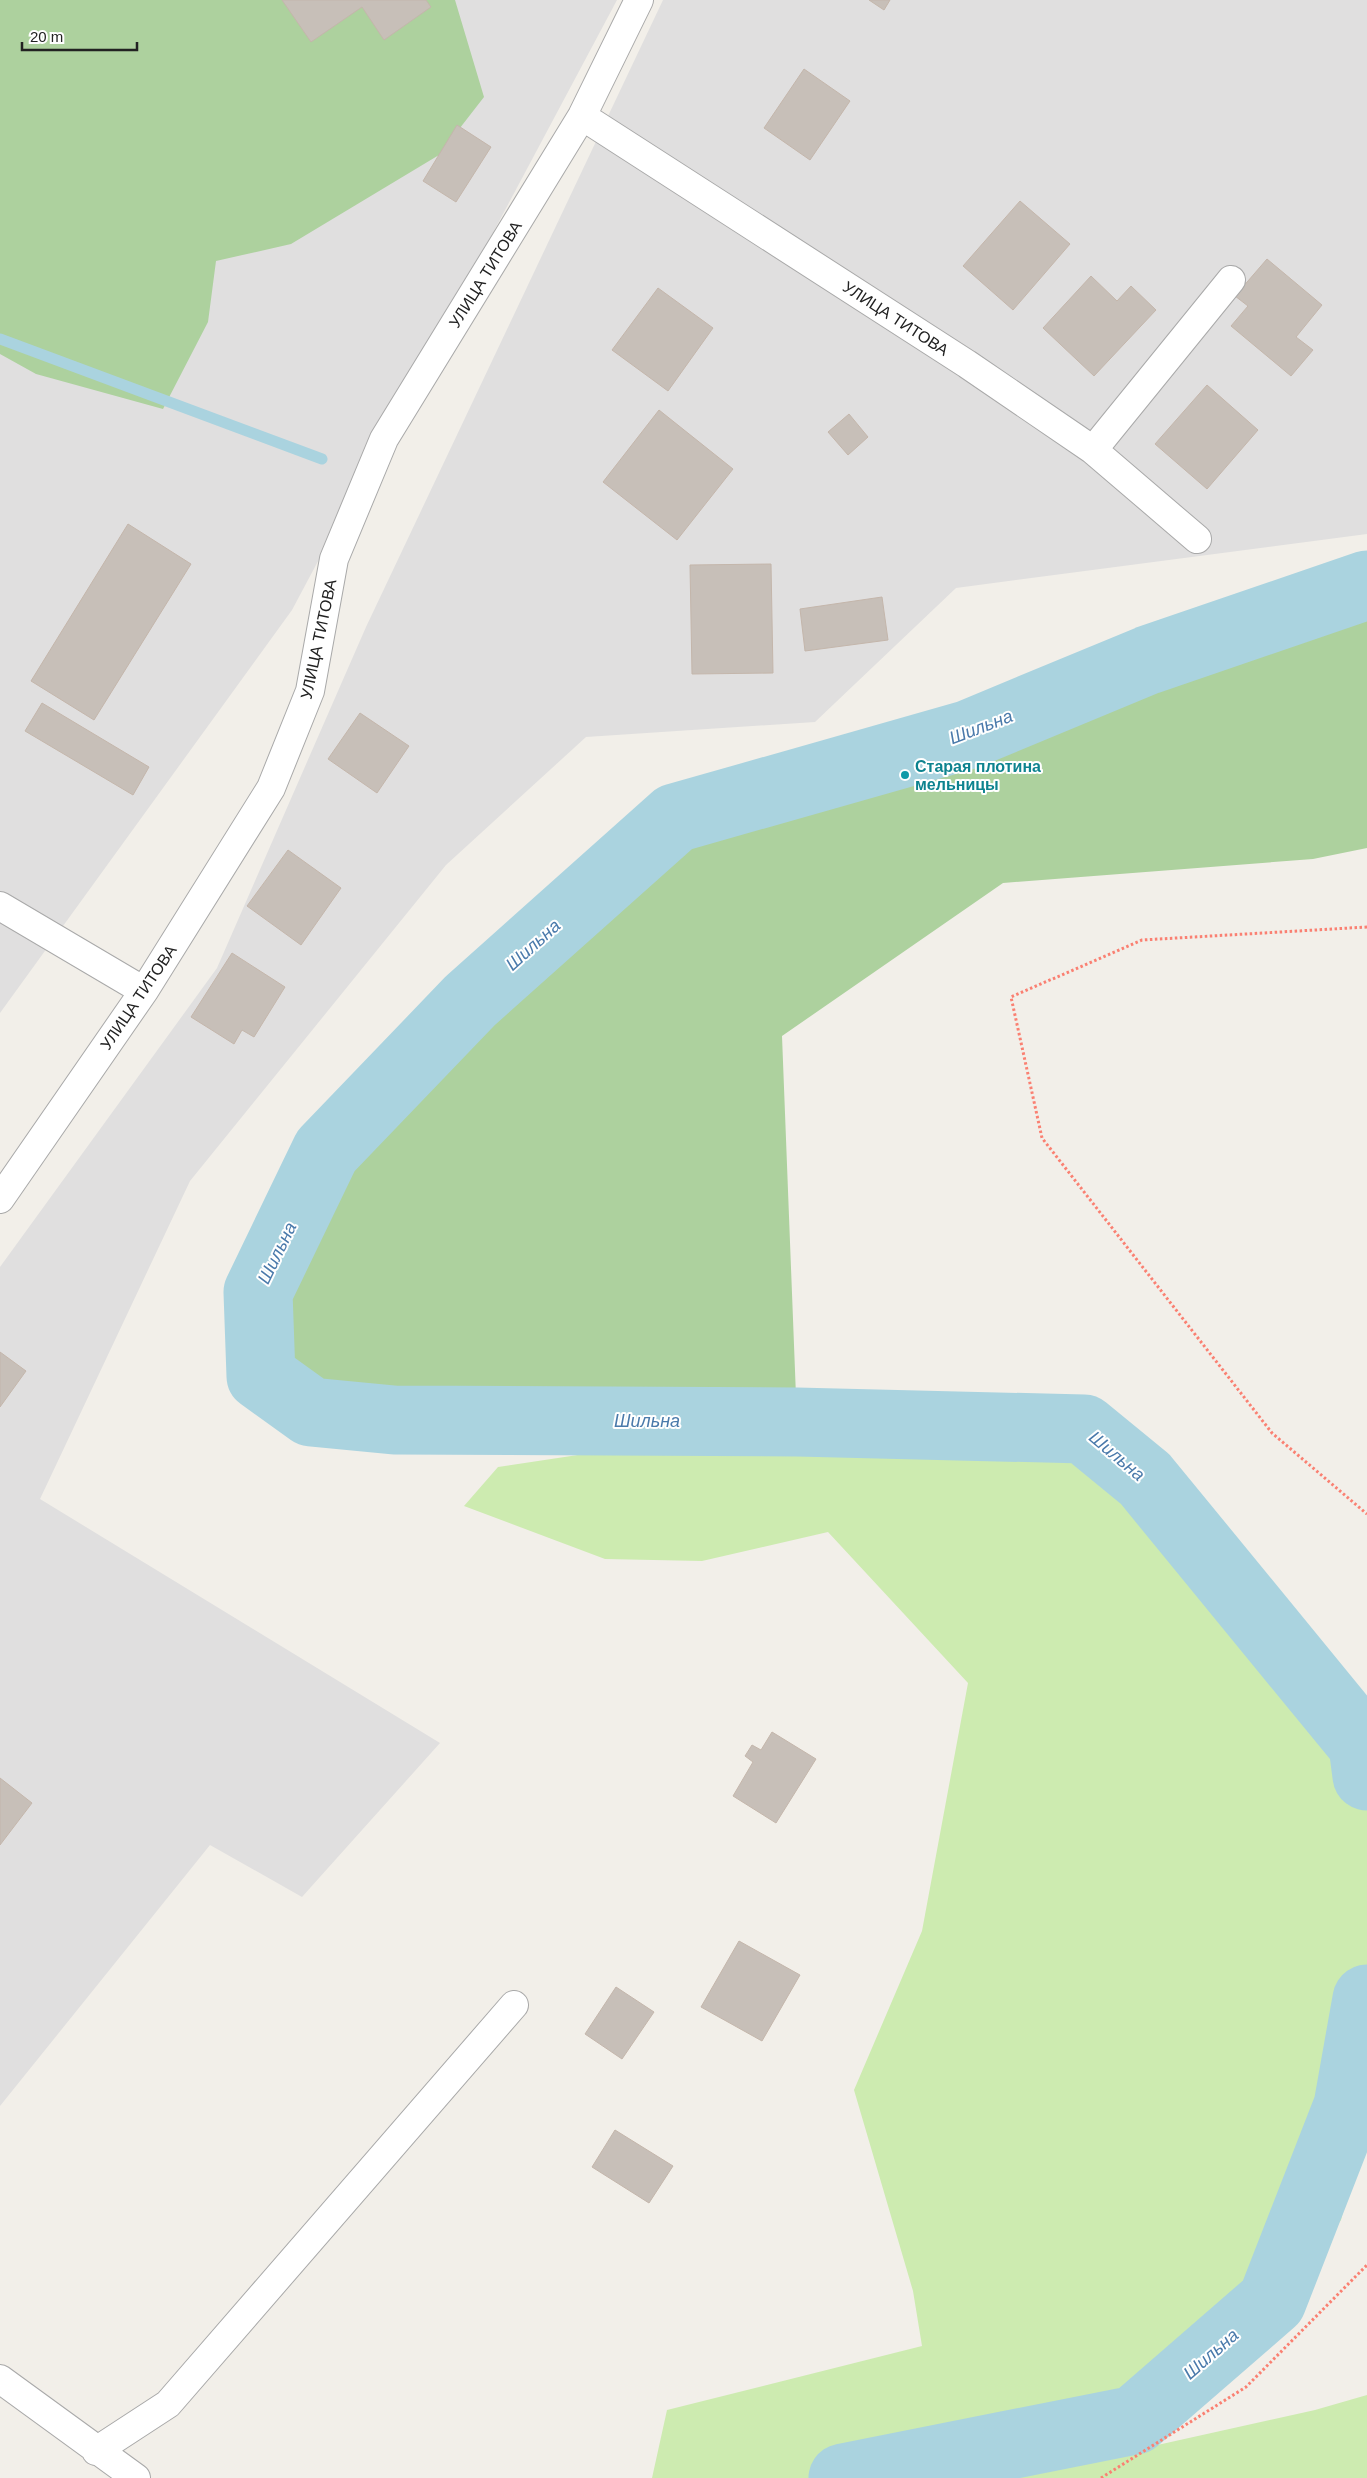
<svg xmlns="http://www.w3.org/2000/svg" width="1367" height="2478" font-family="Helvetica,sans-serif">
  <style>
    .residential { fill: #e0dfdf }
    .grass { fill: #cdebb0 }
    .forest { fill: #add19e }
    .lines { fill: none; stroke-linecap: round; stroke-linejoin: round }
    .stream { stroke: #aad3df; stroke-width: 11 }
    .river { stroke: #aad3df; stroke-width: 69 }
    .building { fill: #c7bfb8; stroke: #c4b6ab }
    .minor-casing { stroke: #a9a9a9; stroke-width: 30 }
    .path { stroke: #fa8072; stroke-width: 3; stroke-dasharray: 2.5 2.5; stroke-linecap: butt }
    .minor { stroke: #fff; stroke-width: 28 }
    .culture-dot { fill: #0f9aa8; stroke: #fff; stroke-width: 2 }
    .labels { text-anchor: middle; stroke-width: 4; stroke-linejoin: round; paint-order: stroke }
    .street-label { font-size: 16px; fill: #222; stroke: #fff }
    .culture-label { font-size: 16px; font-weight: bold; fill: #0d838f; stroke: #fff; text-anchor: start }
    .water-label { font-size: 18px; font-style: italic; fill: #4a7aab; stroke: #fff }
  </style>
  <rect width="100%" height="100%" fill="#f2efe9"/>
  <path class="residential" d="M0,0H617L292,610L0,1013Z
    M663,0H1367V534L956,588L815,722L586,737L446,865L190,1181L40,1499L440,1743L302,1897L210,1845L0,2106V1267L217,968L366,627Z"/>
  <path class="grass" d="M833,1389L1145,1479L1348,1681L1367,1767V2115L1341,2220L1241,2354L1072,2464L1315,2410L1367,2395V2478H652L667,2410L922,2346L913,2291L854,2090L922,1931L968,1683L828,1532L702,1561L605,1559L464,1506L498,1467L797,1422Z"/>
  <path class="forest" d="M0,0H455L484,97L439,155L291,244L216,261L208,322L163,409L36,374L0,354Z
    M1367,585V848L1313,859L1003,883L782,1036L797,1422L394,1420L311,1412L261,1376L258,1292L326,1151L470,1001L675,818L966,735L1148,660Z"/>
  <g class="lines">
    <path class="stream" d="M0,339L322,459"/>
    <path class="river" d="M1367,585L1148,660L967,735L675,818L470,1001L326,1151L258,1292L261,1376L311,1412L394,1420L797,1422L1084,1429L1145,1479L1363,1745L1367,1776
      M843,2478L1135,2420L1272,2301L1348,2106L1367,1999"/>
  </g>
  <path class="building" d="M282,0H426L431,7L384,40L362,7L311,42Z
    M869,0H890L884,10Z
    M804,69L850,101L810,160L764,128Z
    M457,125L491,147L456,202L423,181Z
    M1020,201L1070,244L1013,310L963,266Z
    M1267,259L1322,305L1296,337L1313,350L1291,376L1231,326L1248,306L1235,296Z
    M1091,276L1117,301L1131,286L1156,310L1094,376L1043,328Z
    M658,288L713,328L668,391L612,350Z
    M1207,385L1258,430L1207,489L1155,444Z
    M659,410L733,469L677,540L603,482Z
    M849,414L868,437L848,455L828,432Z
    M128,524L191,564L94,720L31,681Z
    M771,564L773,673L692,674L690,565Z
    M882,597L888,640L805,651L800,609Z
    M42,703L149,767L133,795L25,731Z
    M360,713L409,746L377,793L328,759Z
    M288,850L341,888L301,945L247,906Z
    M232,953L285,987L254,1037L242,1030L234,1044L191,1017Z
    M0,1352L26,1371L0,1407Z
    M772,1732L816,1759L776,1823L733,1796L753,1762L745,1756L752,1745L761,1750Z
    M0,1778L32,1803L0,1845Z
    M739,1941L800,1975L762,2041L701,2007Z
    M616,1987L654,2012L622,2059L585,2034Z
    M615,2130L673,2166L649,2203L592,2167Z"/>
  <g class="lines">
    <g class="minor-casing">
      <path id="minor" d="M582,116L967,364L1093,450L1197,539
        M1093,450L1231,280
        M0,906L144,991
        M0,1199L144,991L271,788L310,691L334,559L384,439L582,116L639,0
        M0,2379L136,2478
        M96,2451L168,2404L514,2005"/>
    </g>
    <path class="path" d="M1367,927L1142,940L1011,997L1042,1138L1272,1433L1367,1514
      M1101,2478L1246,2387L1367,2265"/>
    <use href="#minor" class="minor"/>
  </g>
  <circle class="culture-dot" cx="905" cy="775" r="5"/>
  <g class="labels">
    <g class="street-label">
      <text transform="translate(485 274) rotate(-58)" y="6">УЛИЦА ТИТОВА</text>
      <text transform="translate(896 318) rotate(33)" y="6">УЛИЦА ТИТОВА</text>
      <text transform="translate(318 639) rotate(-78)" y="6">УЛИЦА ТИТОВА</text>
      <text transform="translate(138 997) rotate(-56)" y="6">УЛИЦА ТИТОВА</text>
    </g>
    <g class="culture-label">
      <text x="915" y="772">Старая плотина<tspan x="915" dy="18">мельницы</tspan></text>
    </g>
    <g class="water-label">
      <text transform="translate(981 727) rotate(-21)" y="6">Шильна</text>
      <text transform="translate(533 945) rotate(-42)" y="6">Шильна</text>
      <text transform="translate(277 1253) rotate(-64)" y="6">Шильна</text>
      <text x="647" y="1427">Шильна</text>
      <text transform="translate(1117 1456) rotate(40)" y="6">Шильна</text>
      <text transform="translate(1211 2354) rotate(-41)" y="6">Шильна</text>
    </g>
  </g>
  <path d="M22 42v8h115v-8" fill="none" stroke="#222222" stroke-width="2.5"/>
  <text x="30" y="42" font-size="15" fill="#222222" stroke="#ffffff" stroke-width="4" paint-order="stroke">20 m</text>
</svg>
